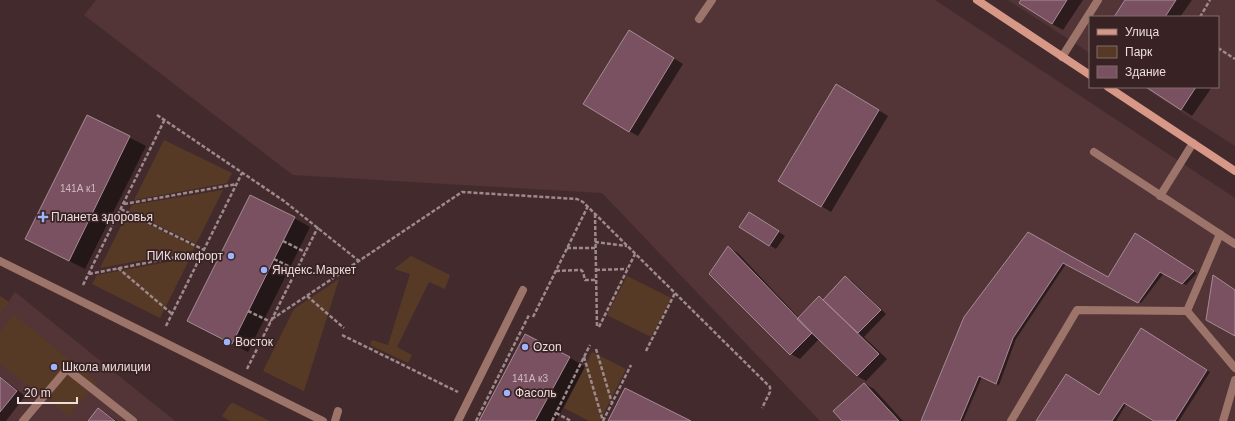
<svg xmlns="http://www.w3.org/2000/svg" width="1235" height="421" font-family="Arial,sans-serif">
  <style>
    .built { fill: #533537 }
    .green { fill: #573a25 }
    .shadow { fill: #0007 }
    .building { fill: #7a5161; stroke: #a68b95 }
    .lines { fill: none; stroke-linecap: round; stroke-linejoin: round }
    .path { stroke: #9e8a8b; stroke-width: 2.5; stroke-dasharray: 4 2; stroke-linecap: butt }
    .lane { stroke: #9c7469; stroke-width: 8 }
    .street { stroke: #9c7469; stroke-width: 8 }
    .secondary { stroke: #d89887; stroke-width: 8 }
    .poi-dot { fill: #9eb4fd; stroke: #382223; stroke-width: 1.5 }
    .labels { text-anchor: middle; stroke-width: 3.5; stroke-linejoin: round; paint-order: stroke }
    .number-label { font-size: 10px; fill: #d0babe }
    .poi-label { font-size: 12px; fill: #eddddd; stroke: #382223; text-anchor: start }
  </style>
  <rect width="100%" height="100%" fill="#432b2d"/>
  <path class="built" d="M96,0H935L1235,198V421H820L602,193L293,175L84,15Z
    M1008,0H1235V146L1143,87H1218V17H1090V53Z
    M15,292L175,421H0V314Z"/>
  <path class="green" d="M164,140L232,173L227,183L134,200Z
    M223,190L196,244L129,211L132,205Z
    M127,214L195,247L193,251L100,268Z
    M411,256L450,275L445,289L429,282L397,347L412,355L408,363L370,345L372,340L388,345L410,274L394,269Z
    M190,258L160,318L92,284L97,275Z
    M627,276L671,298L651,337L607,315Z
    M339,279L304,391L263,371L294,309Z
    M0,296L9,302L0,314Z
    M13,314L97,382L69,416L0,364V333Z
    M592,352L626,369L600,421H589L564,408Z
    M234,403L235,404L270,421H230L222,416L230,404Z"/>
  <path class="shadow" d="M1022,0H1083L1063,30L1052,24Z
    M1127,0H1192L1180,17H1115Z
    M629,31L683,64L638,136L629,131Z
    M837,85L888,116L831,212L780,181Z
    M1148,87H1212L1192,116Z
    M87,116L146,146L85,269L26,239Z
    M756,217L785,236L776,249L741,227Z
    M294,218L310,227L248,352L188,321Z
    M1028,233L1109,278L1136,235L1197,273L1186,285L1164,273L1141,303L1066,264L1016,339L999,385L982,377L963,421H922Z
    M729,248L738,253L799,318L819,297L824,300L845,277L852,281L886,314L864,337L887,359L866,381L857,376L819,339L800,359L791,354Z
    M1142,330L1210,372L1179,421H1155L1127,403L1116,421H1037L1100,396Z
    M569,357L585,367L556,421H481Z
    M0,376L25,396L6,421H0Z
    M865,384L874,389L903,421H844Z
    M99,409L110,416L117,421H89Z"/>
  <path class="building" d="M1021,0H1067L1052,24L1019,3Z
    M1125,0H1176L1165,17H1114Z
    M629,30L674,58L629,132L583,104Z
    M836,84L879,110L821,207L778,181Z
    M1146,87H1196L1181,110Z
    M87,115L130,136L69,261L25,239Z
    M250,195L295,217L232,344L187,321Z
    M749,212L779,231L769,246L739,227Z
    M1028,232L1108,277L1135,233L1194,271L1182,284L1160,272L1138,303L1063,263L1013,338L996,384L979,376L960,421H921L964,317Z
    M728,246L812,333L790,355L709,274Z
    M1213,275L1235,290V336L1206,320Z
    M845,276L881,310L858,333L823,300Z
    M819,296L879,354L857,376L797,319Z
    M1141,328L1207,370L1175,421H1154L1124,403L1112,421H1036L1066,374L1099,395Z
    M525,334L570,357L535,421H479Z
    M0,377L17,391L0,412Z
    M864,383L899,421H842L833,411Z
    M625,388L691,421H608Z
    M98,408L115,421H88Z"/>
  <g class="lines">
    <path class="path" d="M1200,17L1210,0
      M1218,48L1235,59
      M157,115L284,201L359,261
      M124,204L237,184
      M121,209L204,250
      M595,214L597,326
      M283,241L305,252
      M595,242L627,246
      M567,248H596
      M274,259L296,270
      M118,268L172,314
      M596,270L627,269
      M556,271L581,270L583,272L585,280H596
      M89,274L202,252
      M83,285L165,119
      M307,296L344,328
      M248,311L271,322
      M533,317L588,206
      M272,319L462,192L577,199L583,202L770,387V392L762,408
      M166,326L242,173
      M599,327L635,254
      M342,335L458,392
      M596,349L612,403
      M646,351L675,293
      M584,357L603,421
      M247,369L318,227
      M556,413L571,421
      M476,421L529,315
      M552,421L590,345
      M603,421L631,365"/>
    <path class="lane" d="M699,19L712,0
      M1094,152L1235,244
      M1160,196L1193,143
      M0,261L323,421
      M1187,311L1235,368
      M23,421L67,369L133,421
      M335,421L338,411
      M458,421L523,290
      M1011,421L1077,310L1187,311L1220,234
      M1223,421L1235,380"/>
    <path class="street" d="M1062,57L1098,0"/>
    <path class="secondary" d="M977,0L1090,75
      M1108,87L1235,171"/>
  </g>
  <g class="poi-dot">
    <path d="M41 211h4v4h4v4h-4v4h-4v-4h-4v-4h4z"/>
    <circle cx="231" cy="256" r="4"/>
    <circle cx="264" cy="270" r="4"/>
    <circle cx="227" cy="342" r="4"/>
    <circle cx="525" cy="347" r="4"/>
    <circle cx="54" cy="367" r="4"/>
    <circle cx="507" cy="393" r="4"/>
  </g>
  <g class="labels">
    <g class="number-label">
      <text x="78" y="192">141А к1</text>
      <text x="530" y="382">141А к3</text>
    </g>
    <g class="poi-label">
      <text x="51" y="221">Планета здоровья</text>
      <text x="223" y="260" text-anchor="end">ПИК комфорт</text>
      <text x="272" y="274">Яндекс.Маркет</text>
      <text x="235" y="346">Восток</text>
      <text x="533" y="351">Ozon</text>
      <text x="62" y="371">Школа милиции</text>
      <text x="515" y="397">Фасоль</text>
    </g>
  </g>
  <rect x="1089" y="16" width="130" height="72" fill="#382223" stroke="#806d6d"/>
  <rect x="1097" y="29" width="20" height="6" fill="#d89887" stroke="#806d6d"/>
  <text x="1125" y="36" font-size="12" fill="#eddddd">Улица</text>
  <rect x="1097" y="46" width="20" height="12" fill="#573a25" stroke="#806d6d"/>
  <text x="1125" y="56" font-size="12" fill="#eddddd">Парк</text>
  <rect x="1097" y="66" width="20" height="12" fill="#7a5161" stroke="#806d6d"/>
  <text x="1125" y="76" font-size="12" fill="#eddddd">Здание</text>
  <path d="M18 397v6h59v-6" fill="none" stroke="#eddddd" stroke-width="2"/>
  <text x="24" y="397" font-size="12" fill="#eddddd" stroke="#382223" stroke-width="3" paint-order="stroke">20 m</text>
</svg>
